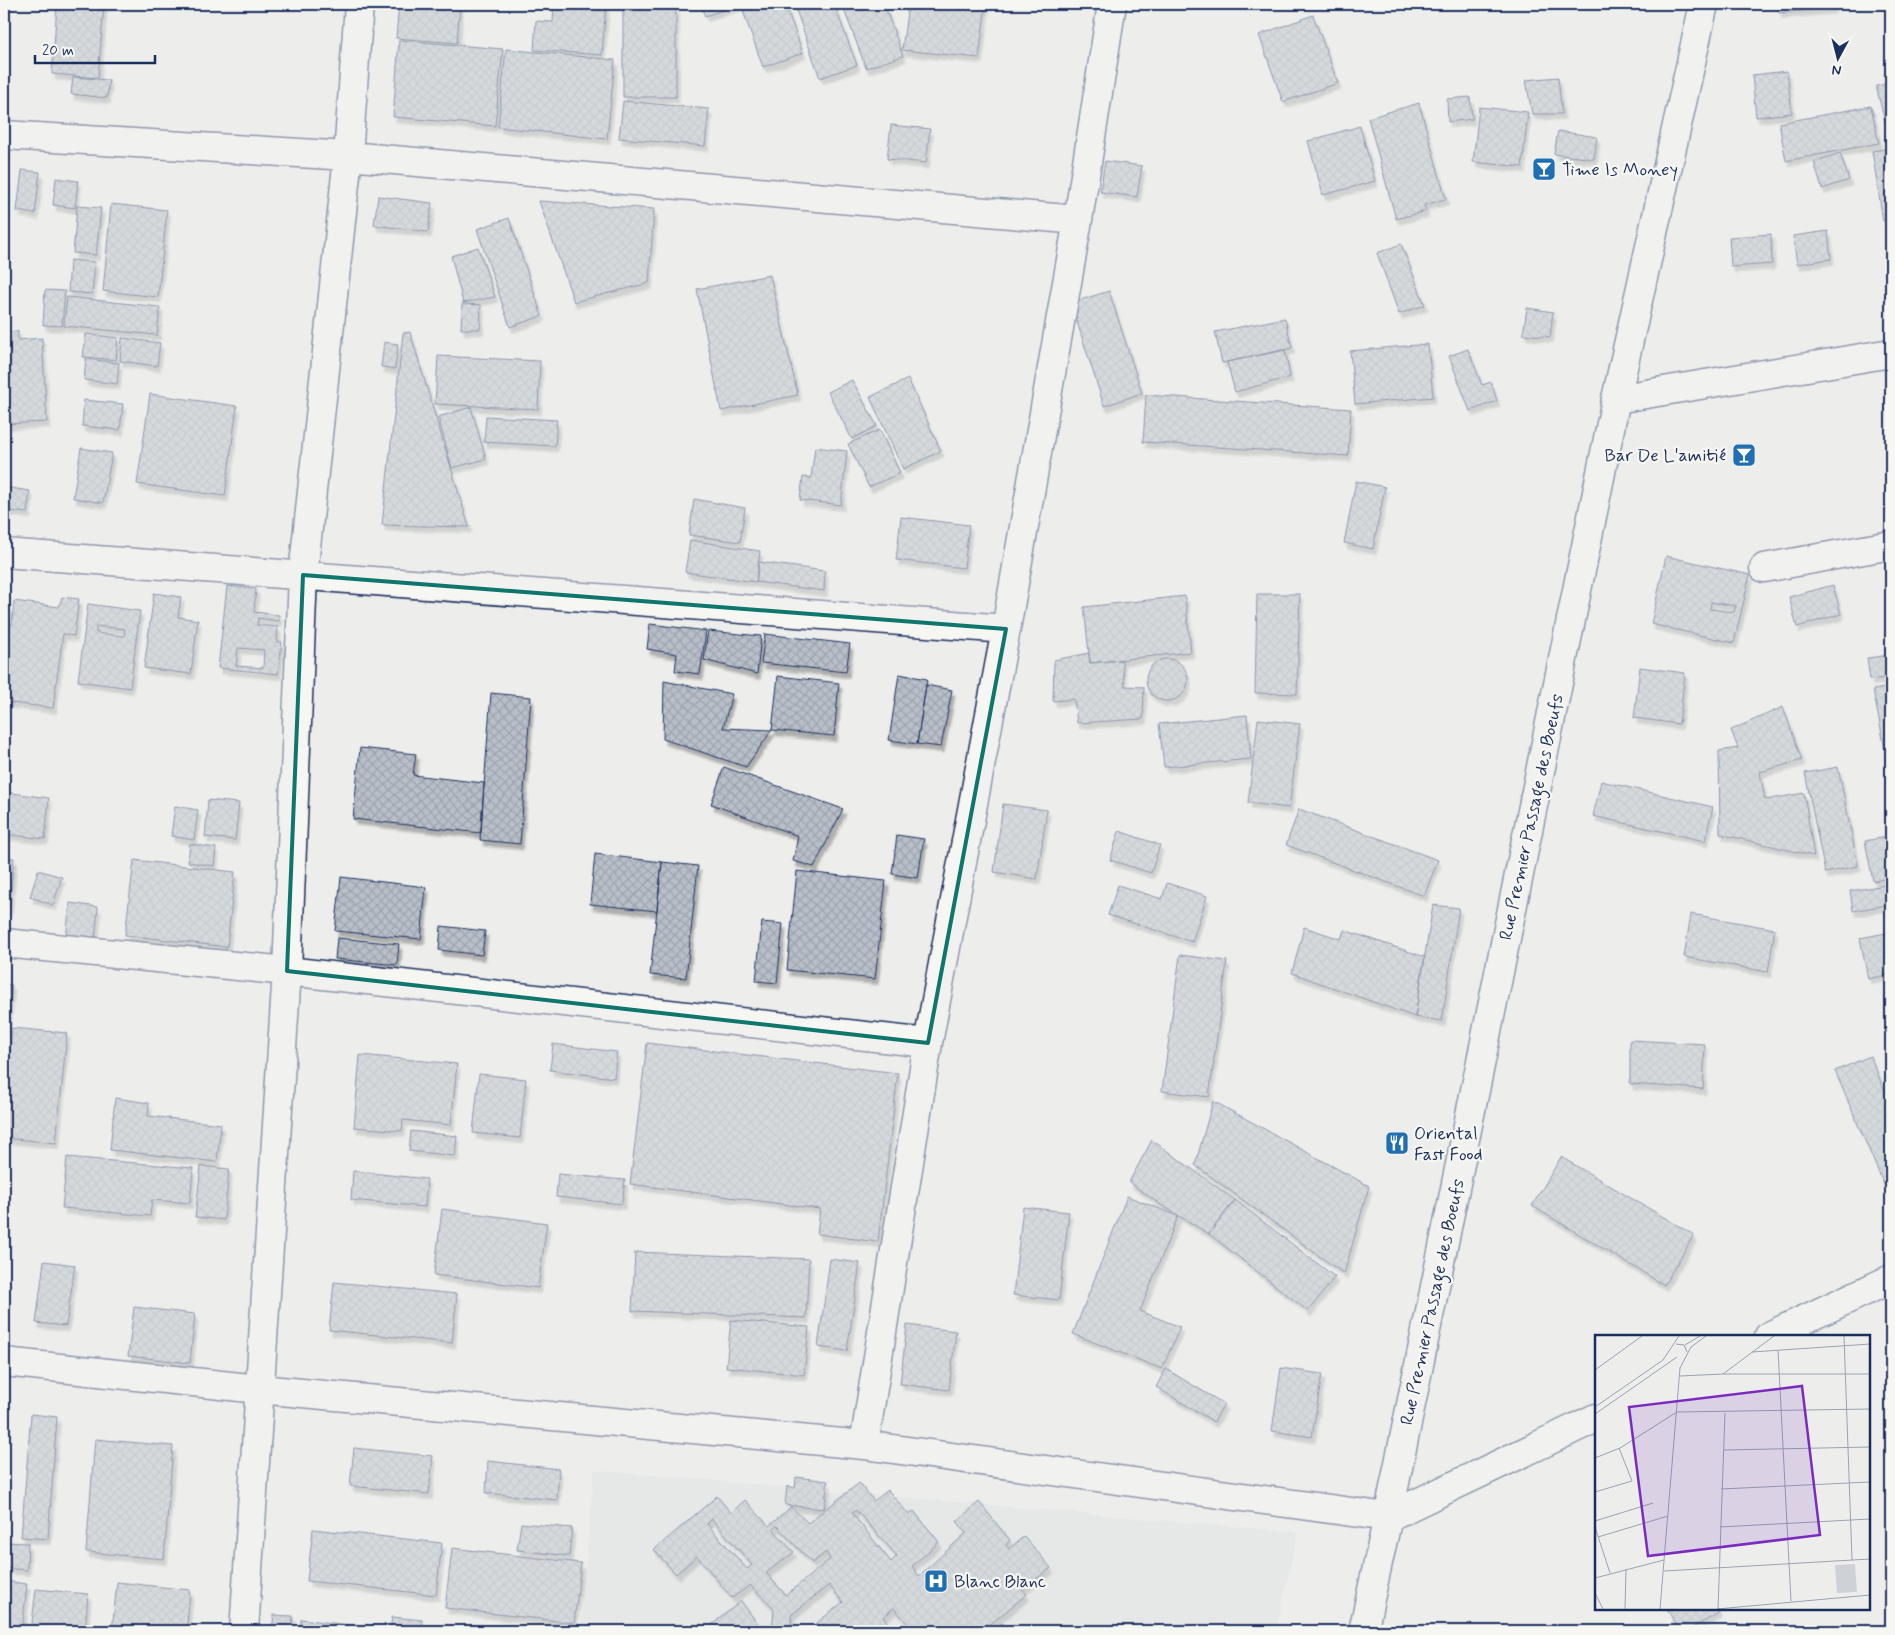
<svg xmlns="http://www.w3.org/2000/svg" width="1895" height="1635" font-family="Mynerve,sans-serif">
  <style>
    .built { fill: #dde0e1 }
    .building { fill: url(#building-cross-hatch); stroke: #1b2f5e; fill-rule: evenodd; filter: url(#shadow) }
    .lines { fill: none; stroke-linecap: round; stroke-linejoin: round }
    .minor-casing { stroke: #1b2f5e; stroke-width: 31 }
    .secondary-casing { stroke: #1b2f5e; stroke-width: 31 }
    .minor { stroke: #f6f6f2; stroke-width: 28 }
    .secondary { stroke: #f6f6f2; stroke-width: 28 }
    .marked { fill: none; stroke: #0f766e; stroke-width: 4; stroke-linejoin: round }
    .labels { text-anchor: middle; stroke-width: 4.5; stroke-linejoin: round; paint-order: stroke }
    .poi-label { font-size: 18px; fill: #1b2f5e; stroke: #f6f6f2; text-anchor: start }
    .street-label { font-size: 18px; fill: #1b2f5e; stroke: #f6f6f2 }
    .inset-road { fill: none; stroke: #99a2b3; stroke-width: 1 }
    .view { fill: #7b2cbf; fill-opacity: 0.15; stroke: #7b2cbf; stroke-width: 2.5 }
    .inset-edge { fill: none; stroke: #1b2f5e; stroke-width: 2.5 }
  </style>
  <defs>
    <pattern id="building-cross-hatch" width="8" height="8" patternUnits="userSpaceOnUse" patternTransform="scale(1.25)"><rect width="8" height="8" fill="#b9bfc8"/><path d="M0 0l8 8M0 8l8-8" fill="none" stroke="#9ea4ae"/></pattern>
    <filter id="shadow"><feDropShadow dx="3" dy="5.5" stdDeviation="1" flood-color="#0004"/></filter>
  </defs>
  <rect width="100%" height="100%" fill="#edeeec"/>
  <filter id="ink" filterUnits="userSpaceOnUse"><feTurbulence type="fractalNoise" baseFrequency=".02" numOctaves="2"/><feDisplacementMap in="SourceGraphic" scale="10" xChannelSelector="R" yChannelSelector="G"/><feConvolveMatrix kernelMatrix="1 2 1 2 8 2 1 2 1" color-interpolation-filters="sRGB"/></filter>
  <g filter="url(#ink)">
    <path class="built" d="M594,1470L1298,1532L1276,1631H580Z"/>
    <path class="building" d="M57,4H104L98,78L52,74Z
      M399,4H460L457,43L396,38Z
      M554,4H606L602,55L534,50L536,21L553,22Z
      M700,4H740L705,16Z
      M762,4H785L803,53L763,67L743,11Z
      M794,4H834L857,65L820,78Z
      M842,4H884L903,56L866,68Z
      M908,4H986L979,58L902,50Z
      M1778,4H1833V8L1779,13Z
      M676,8V97H623V9Z
      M1313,15L1338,83L1283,102L1259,35Z
      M399,40L503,49L495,126L393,117Z
      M506,49L615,60L607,139L498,127Z
      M1787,71L1792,113L1756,117L1752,75Z
      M73,77L109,80L107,98L71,94Z
      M1558,77L1562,114H1532L1526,80Z
      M1891,83V146L1876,86Z
      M1470,97L1472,119L1448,122L1447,99Z
      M623,101L709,109L705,146L619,138Z
      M1419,103L1446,199L1424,205L1426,211L1396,219L1368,118Z
      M1871,106L1879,143L1786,161L1779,123Z
      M1479,107L1528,112L1522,167L1473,162Z
      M891,125L930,129L926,163L887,159Z
      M1360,126L1375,181L1323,195L1308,141Z
      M1558,131L1597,137L1594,159L1554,154Z
      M1891,148V220L1883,221L1872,151Z
      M1840,153L1849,180L1822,189L1814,162Z
      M1105,161L1142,166L1137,197L1100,192Z
      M22,170L40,172L35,214L17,211Z
      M56,178L78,181L75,208L53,205Z
      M378,196L432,203L428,232L374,225Z
      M539,201L654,209L649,283L574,302Z
      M111,204L167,210L158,297L103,291Z
      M77,206L101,208L96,255L73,253Z
      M509,218L542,316L510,327L477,229Z
      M1828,231L1831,259L1797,264L1793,236Z
      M1771,234L1772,264L1731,267L1729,237Z
      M1401,244L1425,305L1399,314L1377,253Z
      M478,247L495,297L463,303L451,256Z
      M70,260L95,262L92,294L68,292Z
      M770,275L798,395L721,411L697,289Z
      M45,290L65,291L62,326L43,325Z
      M1109,291L1142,393L1104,406L1071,303Z
      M67,297L160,307L157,335L64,326Z
      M462,304L481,305L480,329H461Z
      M1527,308L1553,312L1550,337L1523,334Z
      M1285,318L1292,348L1222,363L1215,332Z
      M18,331V340L42,338L47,422L4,424V332Z
      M410,332L469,527L382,525L403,333Z
      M86,334L118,338L116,360L83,357Z
      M122,338L160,343L157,366L120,361Z
      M384,342L398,344L395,369L381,367Z
      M1428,344L1433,397L1355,404L1350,351Z
      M1468,349L1482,385L1491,382L1497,401L1470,411L1449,356Z
      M1285,350L1290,377L1235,392L1227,362Z
      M438,356L540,361L538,409L435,404Z
      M86,359L119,363L117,384L84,380Z
      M908,379L941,451L903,469L870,397Z
      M852,380L877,426L852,439L828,392Z
      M150,394L237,406L225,496L137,484Z
      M1146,395L1351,409L1348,456L1143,442Z
      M84,400L123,404L120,430L82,426Z
      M471,407L486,459L452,468L438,417Z
      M486,416L557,420L555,446L484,442Z
      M880,430L900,473L869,487L848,444Z
      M815,447L847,451L841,505L800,500L803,477L811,478Z
      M81,448L112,453L103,503L73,498Z
      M1356,481L1385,487L1373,549L1344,543Z
      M4,487L30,491L27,513L4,510Z
      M694,499L745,508L740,542L689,535Z
      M901,517L969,525L964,568L896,560Z
      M690,540L760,551L756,582L685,572Z
      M1666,556L1750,575L1734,643L1651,624ZM1711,602L1736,606L1734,612L1710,609Z
      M759,562L825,571L824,591L756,582Z
      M1833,585L1841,614L1797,627L1789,597Z
      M227,586L256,589L254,612L279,615V621L258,618L257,625L278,627L277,642H282L278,674L218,668ZM238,648L264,650L263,668L236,666Z
      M154,593L181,597L178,617L198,620L191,674L144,668Z
      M1257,594H1300L1297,694L1255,693Z
      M1185,596L1191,652L1090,663L1084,607Z
      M62,597L79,599L74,636L63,634L53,708L4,702V624L12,625L14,601L59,607Z
      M88,604L140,611L130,688L78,681ZM96,626L125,629L124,636L96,633Z
      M650,624L706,631L700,674L675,671L677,654L647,649Z
      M708,631L761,636L757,674L704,660Z
      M765,634L850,644L846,672L761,663Z
      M1089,653L1090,663L1122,660L1125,686L1144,687L1143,719L1077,723L1074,699L1053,701L1054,660Z
      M1891,655V677L1870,680L1867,658Z
      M1146 680a21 21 0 1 1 42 0a21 21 0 1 1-42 0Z
      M1640,667L1685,673L1679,724L1634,718Z
      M899,674L927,679L917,744L889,740Z
      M778,676L839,683L834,736L772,730Z
      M664,681L732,694L723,728L772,730L746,767L663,739Z
      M926,685L952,690L941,747L917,744Z
      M1891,687V758L1887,759L1873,690Z
      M491,693L531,697L520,844L480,840Z
      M1783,707L1802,760L1760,772L1765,800L1804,793L1814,856L1720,834L1719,751L1738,748L1731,730Z
      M1247,715L1251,759L1164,767L1159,724Z
      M1258,719L1300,724L1289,808L1248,803Z
      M360,748L416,754L413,775L484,783L481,833L353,819Z
      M724,767L843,809L814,867L793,861L798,836L711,804Z
      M1838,767L1858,866L1825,873L1805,773Z
      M1601,781L1713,807L1705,841L1593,816Z
      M4,792L49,798L45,839L4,834Z
      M208,800L239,803L235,840L205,837Z
      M1003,804L1047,810L1037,879L994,872Z
      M175,806L198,810L194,840L171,836Z
      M1299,809L1438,860L1424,896L1286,845Z
      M1119,831L1160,845L1151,873L1110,860Z
      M897,835L924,839L918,878L892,874Z
      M1891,836V878L1873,881L1865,841Z
      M190,844L216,848L214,866L188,862Z
      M595,854L662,862L657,911L590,904Z
      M4,857L14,858L9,909L4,908Z
      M134,860L235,872L227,947L125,935Z
      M662,862L698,866L686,978L650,975Z
      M38,870L62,877L53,905L30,897Z
      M797,871L886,881L875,979L787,970Z
      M341,877L426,887L421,939L335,931Z
      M1167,883L1207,896L1192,942L1108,915L1118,885L1162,899Z
      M1891,884V904L1853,911L1850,891Z
      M70,903L98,907L95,940L66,937Z
      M1433,905L1459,908L1442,1021L1415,1017Z
      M1691,914L1775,929L1768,972L1684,957Z
      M762,922L783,924L777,983L756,981Z
      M441,926L485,931L482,955L439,950Z
      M1304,927L1341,939L1344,930L1425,957L1415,1017L1292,973Z
      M1891,932V974L1868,979L1860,938Z
      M337,938L399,944L397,965L335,959Z
      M1180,955L1227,961L1209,1097L1162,1091Z
      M4,984L12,985L6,1032H4Z
      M12,1028L67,1033L56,1143L4,1138V1109Z
      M1630,1040L1705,1044L1703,1089L1630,1084Z
      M647,1043L898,1073L878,1242L817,1234L820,1209L630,1184Z
      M553,1044L617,1052L614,1078L550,1070Z
      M4,1046H6L4,1067Z
      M360,1055L457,1064L451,1125L403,1120L402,1131L354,1127Z
      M1870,1056L1891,1105V1201L1835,1071Z
      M479,1074L526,1079L520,1138L473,1133Z
      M115,1098L149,1103L148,1116L221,1124L217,1162L110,1150Z
      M1213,1101L1369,1186L1344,1274L1195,1165Z
      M411,1131L457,1136L455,1156L409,1151Z
      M1152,1140L1235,1200L1209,1234L1161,1205L1129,1182Z
      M67,1157L193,1168L190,1203L152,1200L150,1216L62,1208Z
      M1561,1157L1694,1235L1664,1285L1532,1206Z
      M201,1166L229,1169L224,1220L195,1217Z
      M353,1171L427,1179L425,1207L351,1200Z
      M558,1174L625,1180L622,1204L556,1197Z
      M1127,1196L1178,1216L1140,1311L1180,1327L1162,1369L1073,1334Z
      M1235,1200L1335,1277L1308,1311L1209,1234Z
      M1023,1207L1069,1212L1059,1300L1013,1295Z
      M442,1209L547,1223L538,1288L434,1275Z
      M635,1252L809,1259L806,1318L632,1311Z
      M830,1259L860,1263L847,1351L818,1347Z
      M44,1261L75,1265L66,1326L36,1323Z
      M334,1282L457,1294L452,1343L329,1330Z
      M134,1307L195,1314L190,1363L128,1356Z
      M731,1320L809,1327L804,1375L726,1367Z
      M907,1325L956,1331L949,1390L900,1384Z
      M1281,1368L1322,1374L1312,1437L1272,1431Z
      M1166,1369L1224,1404L1214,1422L1156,1387Z
      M31,1414L57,1417L48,1539L21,1537Z
      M95,1439L173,1446L164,1559L86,1552Z
      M354,1448L433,1456L429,1494L350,1486Z
      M488,1461L559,1469L557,1500L486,1493Z
      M796,1477L828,1481L824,1509L785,1505L787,1486L795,1488Z
      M859,1483L874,1501L888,1490L909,1515L914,1511L939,1542L912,1566L919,1576L966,1533L957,1521L979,1502L1010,1540L1006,1545L1009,1549L1024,1536L1051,1568L1022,1589L1027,1594L982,1631H914L894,1608L883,1617L894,1631H807L843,1602L829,1585L791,1615L792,1631H772L774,1608L750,1585L732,1598L697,1556L676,1574L654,1550L717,1496L731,1513L745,1500L769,1526L791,1507L808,1523ZM856,1510L897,1556L891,1562L852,1513ZM712,1519L752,1565L747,1569L707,1524ZM777,1526L812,1563L826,1552L830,1559L786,1595L766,1573L794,1552L773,1529Z
      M521,1523L572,1528L569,1556L517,1550Z
      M313,1529L442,1543L436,1595L307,1581Z
      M4,1542L28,1543L27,1570L4,1568Z
      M452,1548L581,1563L574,1623L445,1608Z
      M4,1581L27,1584L22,1631H4Z
      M117,1582L190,1590L187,1626L195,1627V1631H112Z
      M36,1589L88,1594L85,1631H31Z
      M741,1601L763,1631H704Z
      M1667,1609H1717L1719,1613L1687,1631H1680Z
      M274,1615L293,1616L292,1631H253V1628L272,1629Z
      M392,1617L422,1620L421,1631H300L301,1619L390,1630Z
      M1002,1623L1008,1631H992Z"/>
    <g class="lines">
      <g class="minor-casing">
        <path id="minor" d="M4,135L348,156L1078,220
          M1616,399L1891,353
          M4,553L1006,629
          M1764,568L1891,545
          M4,943L287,971L928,1043
          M1769,1336L1891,1279
          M4,1362L259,1389L864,1445L1388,1517L1596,1418
          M864,1445L928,1043L1006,629L1078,220L1112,4
          M244,1631L287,971L303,575L348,156L359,4"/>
      </g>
      <g class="secondary-casing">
        <path id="secondary" d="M1363,1631L1388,1517L1616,399L1704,4"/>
      </g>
      <use href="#minor" class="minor"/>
      <use href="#secondary" class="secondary"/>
    </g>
  </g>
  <path d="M0 0H1895V1635H0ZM303,575L1006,629L928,1043L287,971Z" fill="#edeeec" fill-opacity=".55" fill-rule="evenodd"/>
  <path class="marked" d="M303,575L1006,629L928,1043L287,971Z"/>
  <defs>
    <g id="bar-square" transform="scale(1.25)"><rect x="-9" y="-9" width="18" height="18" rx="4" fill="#1f6fb2" stroke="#f6f6f2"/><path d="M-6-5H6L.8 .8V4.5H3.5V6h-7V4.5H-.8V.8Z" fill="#fff"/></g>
    <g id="restaurant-square" transform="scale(1.25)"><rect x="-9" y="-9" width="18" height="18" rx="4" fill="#1f6fb2" stroke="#f6f6f2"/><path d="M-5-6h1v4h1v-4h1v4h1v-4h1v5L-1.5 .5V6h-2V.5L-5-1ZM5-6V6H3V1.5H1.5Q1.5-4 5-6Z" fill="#fff"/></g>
    <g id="hospital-square" transform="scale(1.25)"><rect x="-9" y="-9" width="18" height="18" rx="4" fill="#1f6fb2" stroke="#f6f6f2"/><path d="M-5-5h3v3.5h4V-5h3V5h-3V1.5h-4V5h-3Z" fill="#fff"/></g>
  </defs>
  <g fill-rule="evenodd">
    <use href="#bar-square" x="1544" y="169"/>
    <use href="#bar-square" x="1744" y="455"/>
    <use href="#restaurant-square" x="1397" y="1143"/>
    <use href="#hospital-square" x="936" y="1581"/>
  </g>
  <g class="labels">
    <g class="poi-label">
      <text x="1562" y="175">Time Is Money</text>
      <text x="1726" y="461" text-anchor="end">Bar De L'amitié</text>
      <text x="1414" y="1139">Oriental<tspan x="1414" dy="21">Fast Food</tspan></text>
      <text x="954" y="1587">Blanc Blanc</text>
    </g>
    <g class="street-label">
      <text transform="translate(1531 817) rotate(-78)" y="6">Rue Premier Passage des Boeufs</text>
      <text transform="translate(1432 1302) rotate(-78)" y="6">Rue Premier Passage des Boeufs</text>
    </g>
  </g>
  <g transform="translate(1595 1335)">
    <rect width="275" height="275" fill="#edeeec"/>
    <path d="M260,229L262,257L242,258L240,230Z" fill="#ced2d7"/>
    <path class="inset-road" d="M249,1L257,225M81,9L89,10L92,17M90,10L105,1M183,15L196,266M157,17L275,9M0,35L47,1M128,39H275M85,41L128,39L179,1M0,72L68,25L84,1M0,79L82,22M129,115L275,112M0,123L25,113L82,77L275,74M126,154L275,147M0,157L37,146L24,113M0,186L58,168M0,192L15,238M125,192L275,184M3,202L73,181M69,236L275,224M0,243L69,225M0,258L8,274M30,274L31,234M65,274L85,33L96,12L111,1M122,274L275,260M123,274L130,78"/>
    <path class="view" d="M207,51L225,200L53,221L34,72Z"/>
    <rect width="275" height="275" class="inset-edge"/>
  </g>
  <rect width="1895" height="1635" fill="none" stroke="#f6f6f2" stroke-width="20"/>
  <rect x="10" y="10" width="1875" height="1615" fill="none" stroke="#1b2f5e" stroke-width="2" filter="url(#ink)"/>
  <g transform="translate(1838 58) rotate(187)" stroke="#f6f6f2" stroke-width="4" paint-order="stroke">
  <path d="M0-4L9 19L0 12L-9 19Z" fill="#1b2f5e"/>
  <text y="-8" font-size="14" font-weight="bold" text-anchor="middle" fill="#1b2f5e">N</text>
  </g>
  <path d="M35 55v8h120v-8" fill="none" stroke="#1b2f5e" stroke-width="2.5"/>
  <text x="42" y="55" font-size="15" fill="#1b2f5e" stroke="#f6f6f2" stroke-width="4" paint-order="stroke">20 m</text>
</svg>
